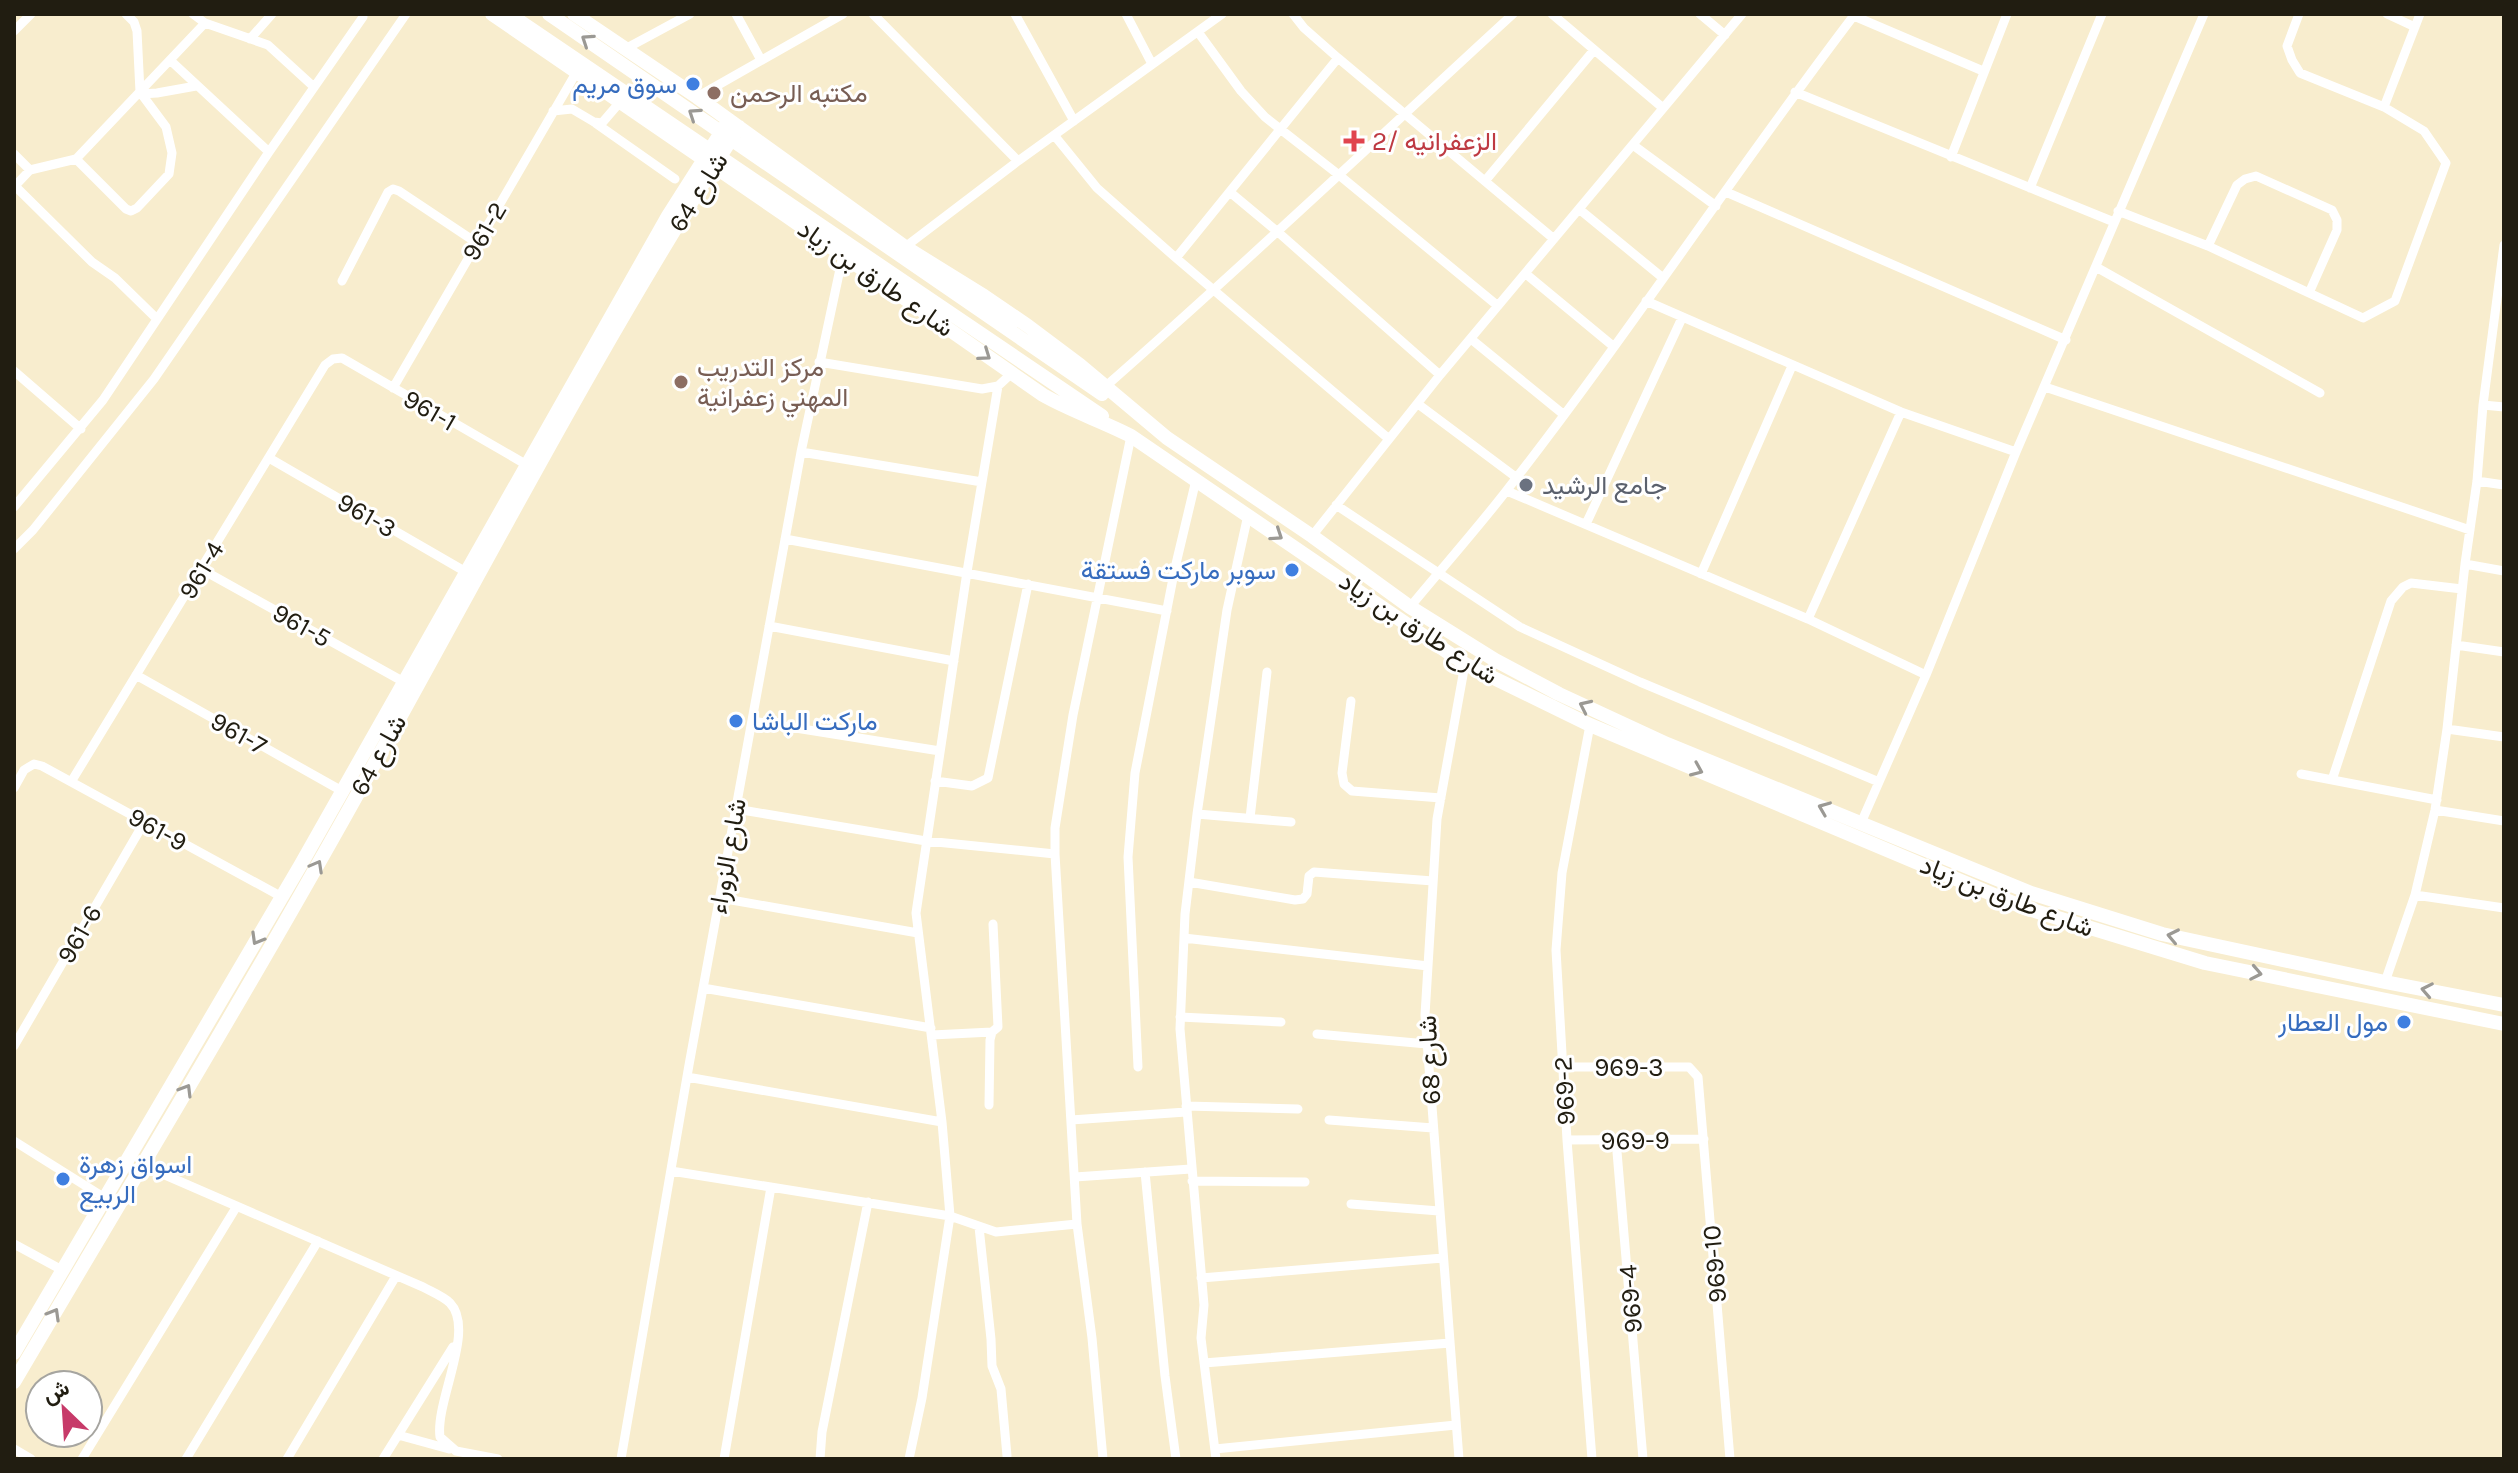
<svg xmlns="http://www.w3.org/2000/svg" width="2518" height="1473" font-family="Karla,Vazirmatn,sans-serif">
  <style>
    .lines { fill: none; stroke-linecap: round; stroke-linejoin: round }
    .minor { stroke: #fff; stroke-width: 9 }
    .primary { stroke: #fff; stroke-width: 14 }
    .oneway { stroke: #9b9994 }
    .shop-dot { fill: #3f7fe0; stroke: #fff; stroke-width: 3 }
    .education-dot { fill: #8d6e63; stroke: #fff; stroke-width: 3 }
    .health-dot { fill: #e0444e; stroke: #fff; stroke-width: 3 }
    .worship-dot { fill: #6b7280; stroke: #fff; stroke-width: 3 }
    .labels { text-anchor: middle; stroke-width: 6; stroke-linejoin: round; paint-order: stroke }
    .shop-label { font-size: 26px; fill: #366cbe; stroke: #fff; text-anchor: end }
    .education-label { font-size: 26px; fill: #785e54; stroke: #fff; text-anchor: start }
    .health-label { font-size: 26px; fill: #be3a42; stroke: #fff; text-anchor: start }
    .street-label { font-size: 26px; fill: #211d11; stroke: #fff }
    .worship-label { font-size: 26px; fill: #5b616d; stroke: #fff; text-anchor: start }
  </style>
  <rect width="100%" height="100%" fill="#f8edce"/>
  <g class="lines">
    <path class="minor" d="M193,14L205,23L268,45L314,87
      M736,14L761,60
      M873,14L1018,161
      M1015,14L1074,121
      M1126,14L1152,64
      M1293,14L1304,28L1338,58L1554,239
      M1552,14L1663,108
      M1700,14L1725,35
      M2387,14L2415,27
      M1854,16L1983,71
      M14,31L31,14
      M1198,32L1241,91L1265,117L1339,175L1498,306
      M250,39L272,14
      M625,49L690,14
      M171,61L269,152
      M1795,92L2114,222
      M141,94L157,93L196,86
      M697,97L843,14
      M2384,107L2420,14
      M553,111L572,109L594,122L675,179
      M594,122L602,123L620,102
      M1054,135L1097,188L1176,258L1389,439
      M1633,145L1716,206
      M14,154L30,170
      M1951,157L2007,14
      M76,159L126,209L131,211L137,208L169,174L172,153L166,127L140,92L137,31L134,22L126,14
      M1485,181L1594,50
      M15,186L92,262L115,278L157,319
      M14,187L30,170L76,159L205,23
      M2030,188L2102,14
      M1726,192L2066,340
      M1231,193L1279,233L1440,375
      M1579,209L1663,278
      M2118,211L2208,246L2363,318L2395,301L2446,163L2424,131L2384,107L2300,73L2292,60L2287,46L2299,14
      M2208,246L2237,185L2245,179L2256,176L2332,210L2337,220V230L2309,293
      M905,247L1018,161L1222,14
      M1176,258L1338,58
      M2096,267L2320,393
      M1526,274L1613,346
      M342,281L388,192L393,189L399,191L477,243
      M1646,301L1901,412L2016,452
      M1471,339L1563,414
      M819,362L982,389L998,386L1012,373
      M14,371L81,429
      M1106,386C1244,265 1378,138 1513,14
      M2045,387L2470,530
      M393,388L576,73
      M1418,404L1517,478
      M2483,405L2504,407
      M801,452L982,482
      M269,458L466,572
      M2477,481L2504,485
      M1507,491L1808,619L1926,675
      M1336,505L1520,627L1640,682L1879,782
      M14,507L103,400L269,152L363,17
      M1586,524L1682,318
      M1312,536L1440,375L1742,14
      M785,539L1167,611
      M14,549L33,530L154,379L406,14
      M2465,564L2504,571
      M201,569L404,682
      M1701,574L1792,366
      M1410,607C1442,568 1476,530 1507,490C1628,335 1736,170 1855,14
      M1808,619L1901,412
      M769,626L954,661
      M2456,645L2504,652
      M136,675L342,791
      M1351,701L1342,773L1344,784L1352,791L1441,798
      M752,721L940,751
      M1590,725L1562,873L1556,950L1567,1140L1592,1459
      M2447,729L2504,737
      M2301,774L2437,800
      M2332,780L2391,601L2403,587L2411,583L2462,589
      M935,781L972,786L988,778L1028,584
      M71,782L325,365L333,359L342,358L527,465
      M14,788L24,770L34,764L42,766L282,897
      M736,809L926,841L1055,854
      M2435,810L2504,821
      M1197,814L1291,822
      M1250,818L1267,672
      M1861,823L1926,675L2016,452L2204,14
      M1189,882L1295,900L1303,899L1307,894L1309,876L1314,872L1433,881
      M2415,895L2504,908
      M720,898L918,933
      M1184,938L1428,966
      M2385,982L2415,895L2435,810L2447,729L2465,564L2477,481L2483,405L2504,245
      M703,988L931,1028
      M1180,1017L1281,1022
      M1317,1034L1427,1044
      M932,1035L992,1032
      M14,1046L145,821
      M1138,1067L1128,857L1135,773L1175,568L1196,480
      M1563,1067H1689L1698,1077L1730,1459
      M687,1077L942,1122
      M989,1105L990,1040L992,1032L998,1027L993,924
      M1186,1106L1298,1109
      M1071,1120L1186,1112
      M1329,1120L1433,1128
      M1567,1140L1704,1139
      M1616,1140L1643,1459
      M14,1141L105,1198
      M142,1165L423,1287C432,1292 443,1296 450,1303C476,1330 435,1401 440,1437L456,1451L498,1459
      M671,1171L950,1216L996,1232L1077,1224
      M1145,1172L1165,1376L1176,1459
      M1075,1177L1191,1169
      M1192,1181L1305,1182
      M1351,1204L1439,1211
      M979,1227L991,1339L992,1366L1001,1389L1007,1456
      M14,1244L62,1270
      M1201,1278L1443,1258
      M1204,1363L1450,1343
      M398,1435L449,1449
      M14,1449L31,1459
      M1215,1449L1456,1425
      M82,1459L237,1206
      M186,1459L318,1241
      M287,1459L396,1276
      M383,1459L453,1347
      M621,1459L689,1065L801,452L843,255
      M724,1459L771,1187
      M820,1459L822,1432L868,1202
      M909,1459L922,1398L950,1216L942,1122L916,913L967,572L998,386
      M1103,1459L1092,1338L1077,1224L1055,854V828L1073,715L1131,436
      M1216,1459L1201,1338L1204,1305L1180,1029L1185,914L1197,814L1227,610L1248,515
      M1459,1459L1425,1015L1437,819L1465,664"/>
    <path class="primary" d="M492,14L785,215L1043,395C1071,411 1102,421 1131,436L1465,664L1590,725L2025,908L2205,963L2504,1024
      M509,14L1102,416
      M549,14L1102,394
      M574,14L697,97L905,247L984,296L1028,326L1080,365L1167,438L1312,536L1410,607L1495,660L1559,694L1667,744L2031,893L2162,934L2385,982L2504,1005
      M14,1353L300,866L668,216L729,120
      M14,1382C114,1212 216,1044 313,873C455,625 583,368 739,127"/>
  </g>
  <defs><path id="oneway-chevron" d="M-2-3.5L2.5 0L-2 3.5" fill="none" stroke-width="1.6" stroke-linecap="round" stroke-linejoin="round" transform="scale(2)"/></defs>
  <g class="oneway">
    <use href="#oneway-chevron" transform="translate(587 40) rotate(-146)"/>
    <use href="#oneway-chevron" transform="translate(694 114) rotate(-146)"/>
    <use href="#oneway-chevron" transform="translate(985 355) rotate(35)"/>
    <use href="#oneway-chevron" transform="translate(1277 535) rotate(34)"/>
    <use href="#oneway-chevron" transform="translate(1585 706) rotate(-155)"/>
    <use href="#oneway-chevron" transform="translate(1697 770) rotate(23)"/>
    <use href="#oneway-chevron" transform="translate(1824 808) rotate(-158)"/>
    <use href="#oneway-chevron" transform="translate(317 866) rotate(-61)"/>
    <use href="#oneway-chevron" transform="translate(2173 936) rotate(-168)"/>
    <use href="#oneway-chevron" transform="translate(257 939) rotate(120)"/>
    <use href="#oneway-chevron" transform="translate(2256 973) rotate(11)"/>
    <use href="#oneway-chevron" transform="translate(2427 990) rotate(-169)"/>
    <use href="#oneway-chevron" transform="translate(186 1090) rotate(-59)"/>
    <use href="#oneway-chevron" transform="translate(54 1314) rotate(-60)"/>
  </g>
  <g class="shop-dot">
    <circle cx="693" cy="84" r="8"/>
    <circle cx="1292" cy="570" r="8"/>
    <circle cx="736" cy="721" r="8"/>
    <circle cx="2404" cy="1022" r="8"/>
    <circle cx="63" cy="1179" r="8"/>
  </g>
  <g class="education-dot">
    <circle cx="714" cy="93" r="8"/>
    <circle cx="681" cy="382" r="8"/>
  </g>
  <path class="health-dot" d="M1350 129h8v8h8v8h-8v8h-8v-8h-8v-8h8z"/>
  <circle class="worship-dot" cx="1526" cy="485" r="8"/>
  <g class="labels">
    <g class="shop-label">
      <text x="677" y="93">سوق مريم</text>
      <text x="1276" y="579">سوبر ماركت فستقة</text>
      <text x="752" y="730" text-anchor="start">ماركت الباشا</text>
      <text x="2388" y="1031">مول العطار</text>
      <text x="79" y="1173" text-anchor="start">اسواق زهرة<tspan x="79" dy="30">الربيع</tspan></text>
    </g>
    <g class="education-label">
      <text x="730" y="102">مكتبه الرحمن</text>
      <text x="697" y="376">مركز التدريب<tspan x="697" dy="30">المهني زعفرانية</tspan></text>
    </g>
    <g class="health-label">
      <text x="1372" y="150">الزعفرانيه /2</text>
    </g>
    <g class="street-label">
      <text transform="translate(698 192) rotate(-58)" y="9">شارع 64</text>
      <text transform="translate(484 231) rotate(-60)" y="9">961-2</text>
      <text transform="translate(876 278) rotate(35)" y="9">شارع طارق بن زياد</text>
      <text transform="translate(430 410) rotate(30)" y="9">961-1</text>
      <text transform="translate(367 515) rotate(30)" y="9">961-3</text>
      <text transform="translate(201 570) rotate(-59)" y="9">961-4</text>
      <text transform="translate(302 625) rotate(29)" y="9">961-5</text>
      <text transform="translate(1419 628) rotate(33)" y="9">شارع طارق بن زياد</text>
      <text transform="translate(239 733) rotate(29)" y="9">961-7</text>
      <text transform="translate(378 755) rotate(-61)" y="9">شارع 64</text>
      <text transform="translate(158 829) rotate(29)" y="9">961-9</text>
      <text transform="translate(727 856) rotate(-80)" y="9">شارع الزوراء</text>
      <text transform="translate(2007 896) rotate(21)" y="9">شارع طارق بن زياد</text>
      <text transform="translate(79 934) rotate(-60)" y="9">961-6</text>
      <text transform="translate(1429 1060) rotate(-93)" y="9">شارع 68</text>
      <text x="1629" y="1076">969-3</text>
      <text transform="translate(1564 1091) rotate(-93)" y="9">969-2</text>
      <text transform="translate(1635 1140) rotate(-1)" y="9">969-9</text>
      <text transform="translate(1714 1264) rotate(-95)" y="9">969-10</text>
      <text transform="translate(1630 1299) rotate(-95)" y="9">969-4</text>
    </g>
    <g class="worship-label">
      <text x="1542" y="494">جامع الرشيد</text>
    </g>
  </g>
  <rect width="2518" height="1473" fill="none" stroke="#211d11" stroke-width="32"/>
  <g transform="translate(64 1409) rotate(335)"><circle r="38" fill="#ffffff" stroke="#a6a5a0" stroke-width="2"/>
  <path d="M0-6L14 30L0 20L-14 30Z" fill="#c73a69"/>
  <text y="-12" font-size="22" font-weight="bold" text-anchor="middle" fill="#211d11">ش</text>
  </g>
</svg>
